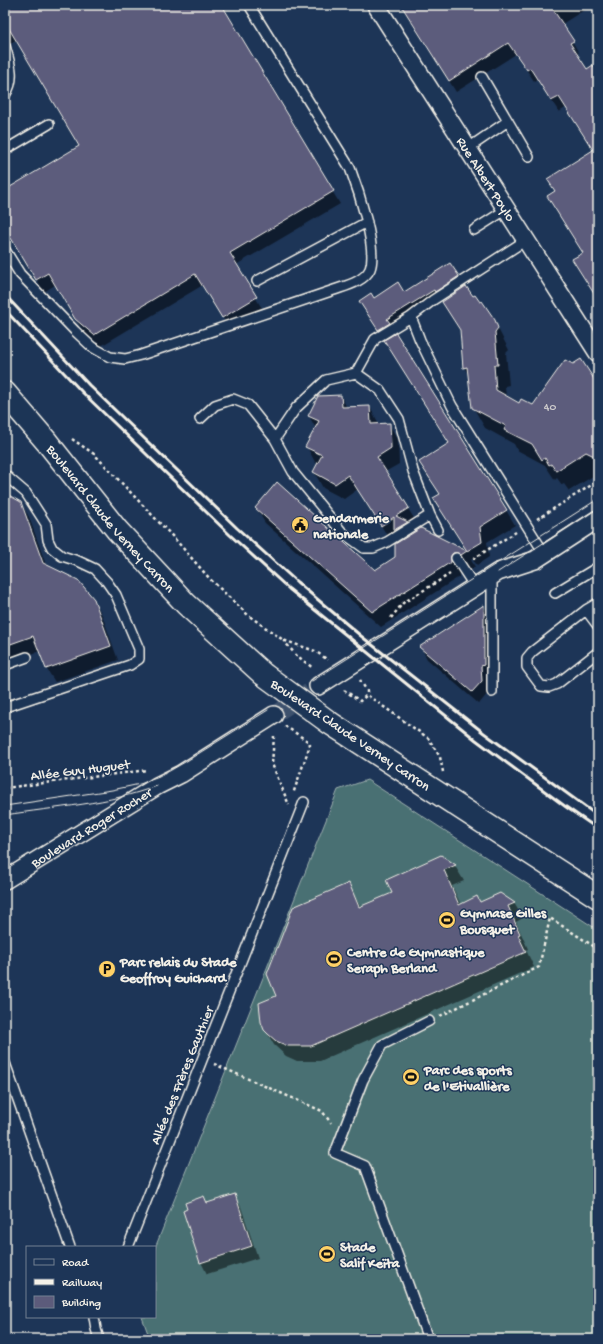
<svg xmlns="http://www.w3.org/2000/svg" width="603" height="1344" font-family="'Gochi Hand',sans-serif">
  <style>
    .pitch { fill: #497073; stroke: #9eb0ae }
    .shadow { fill: #0007 }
    .building { fill: #5c5b7b; stroke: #f4f1e8 }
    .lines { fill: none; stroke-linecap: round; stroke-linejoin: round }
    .minor-tunnel { stroke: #3d516d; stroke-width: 17; stroke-dasharray: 17 8; stroke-linecap: butt }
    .service-casing { stroke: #f4f1e8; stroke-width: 12 }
    .minor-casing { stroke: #f4f1e8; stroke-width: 20 }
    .secondary-casing { stroke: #f4f1e8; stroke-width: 25 }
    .path { stroke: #f4f1e8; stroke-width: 2.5; stroke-dasharray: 3 3; stroke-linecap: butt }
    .service { stroke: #1d3557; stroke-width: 9 }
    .minor { stroke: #1d3557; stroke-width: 17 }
    .secondary { stroke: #1d3557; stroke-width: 22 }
    .tram { stroke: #f4f1e8; stroke-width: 1 }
    .rail { stroke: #f4f1e8; stroke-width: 3 }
    .secondary-bridge-casing { stroke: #f4f1e8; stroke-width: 25; stroke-linecap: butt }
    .secondary-bridge { stroke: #1d3557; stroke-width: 22 }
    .labels { text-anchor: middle; stroke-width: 3; stroke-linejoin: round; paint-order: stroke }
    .number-label { font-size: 12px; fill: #cecccd }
    .street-label { font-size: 14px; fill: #f4f1e8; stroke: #1d3557 }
    .poi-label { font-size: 14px; font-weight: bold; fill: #f4f1e8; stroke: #1d3557; text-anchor: start }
  </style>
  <rect width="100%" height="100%" fill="#1d3557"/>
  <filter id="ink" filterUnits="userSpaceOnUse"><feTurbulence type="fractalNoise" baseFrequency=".025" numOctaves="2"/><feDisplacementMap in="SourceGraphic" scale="8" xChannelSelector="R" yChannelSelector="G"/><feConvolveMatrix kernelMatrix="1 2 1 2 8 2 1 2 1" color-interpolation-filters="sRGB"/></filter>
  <g filter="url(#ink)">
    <path class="pitch" d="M367,780L598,930V1339H150L142,1317H155V1248L338,790Z"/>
    <path class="shadow" d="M5,5H221L340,204L236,265L263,310L230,330L203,285L101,346L83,331L55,285L44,292L5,226V191L80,146L17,40L5,47Z
      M401,5H592L562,24L579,53L576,54L587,70L598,75V299L584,253L556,192L594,151L567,107L559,112L537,79L534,81L516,54L456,92Z
      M449,265L462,283L382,336L364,307L373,299L404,293Z
      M443,302L494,321L509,350L506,353L509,385L505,386L506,397L519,404L533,407L598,387V473L569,491L564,484L562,485L557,478L555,480L545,465L517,450L514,444L485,428L473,407L469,376L464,367L461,332Z
      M341,396L347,408L370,407L378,422V425L389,424L398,440L399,464L385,472L417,523L410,528L414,533L421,529L469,553L434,498L506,510L515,525L487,542L489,557L477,565L472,559L471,560L475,567L471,570L468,567L462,568L459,571V577L381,627L265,523L256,508L375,571L396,557L402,541L398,535L390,540L358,489L344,499L323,488L314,472L318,464L315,462L307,447L316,429L309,416Z
      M5,495L21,503L29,517L46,565L94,600L102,615L118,660L55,682L46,668L40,651L5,663Z
      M484,606L490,618V677H487L488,693L479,704L427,659L421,647Z
      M441,856L455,866L464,881L452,886L461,905L480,903L500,894L514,903L523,918L516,922L528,949L526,950L534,967L320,1061H297L286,1056L274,1045L265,1029L277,997L348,884L361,908L393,893Z
      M234,1195L241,1207L258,1258L207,1274L201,1262L189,1210Z"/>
    <path class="building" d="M5,5H222L334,191L230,253L257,297L222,318L195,274L94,335L75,319L48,273L36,280L5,228V190L79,146L5,22Z
      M401,5H550L574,41L570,43L587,69L593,65L598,73V300L572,259L583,253L547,196L555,191L547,179L593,150L559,97L551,101L530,68L527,70L508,43L449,81Z
      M450,263L459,276L435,292L434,290L387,319L390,323L378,330L359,301L371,293L374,298L398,282L404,292Z
      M466,286L473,296L475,295L480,302L482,301L495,320L498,328L495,332L498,365H494L496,390L519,403L521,399L533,405L565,360L573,364L581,359L598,385V458L586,452L556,471L551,464L549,465L545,458L542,460L532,444L504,430L506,426L472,408L467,367L463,368L460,330L442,302Z
      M396,333L507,510L480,527L482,542L467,551L433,498L440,494L419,462L449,443L384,340Z
      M341,395L342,407L370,406L371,424L390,423L391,448L377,457L409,508L396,516L408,522L394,530V517L381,526L348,475L335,484L313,472L322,455L305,447L319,421L308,416L318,396Z
      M277,482L375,570L395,557V544L421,528L467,551L461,555L458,553H453L451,556V562L372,612L255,508Z
      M5,493L21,502L43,563L78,580L94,599L111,646L46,669L33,636L5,646Z
      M484,605V665L481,666L482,681L472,692L419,647Z
      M441,855L456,865L444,870L459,905L477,896L480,902L500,893L515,903L508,906L520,934L518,935L526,952L311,1046H288L276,1041L268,1034L264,1030L261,1022L259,1003L276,996L267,974L293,907L349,883L359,907L392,893L386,880Z
      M235,1194L252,1246L200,1263L183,1211L187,1209L185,1203L204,1196L207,1203Z"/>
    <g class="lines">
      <path class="minor-tunnel" d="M274,715L318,686"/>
      <g class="service-casing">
        <path id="service" d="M5,46C10,63 16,79 5,95
          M482,77L529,157
          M467,149L508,121
          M5,150L49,124
          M474,230L507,209
          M526,240L433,300L411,317L420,340L452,406L544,553
          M5,250L20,274L75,331L92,347L110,357L125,359L141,355L334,290C345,286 364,282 370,269C378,249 358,189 350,168L249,5
          M257,281L367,222
          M356,373L380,390L399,419L413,471L430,515L438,530
          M200,419L215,405L233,399L248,405L275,439L293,472L342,532L364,548H373L387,542L430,515
          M275,439L296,408L326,380L356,373L375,339L411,317
          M5,475L26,493L46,524L48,540L52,548L62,556L78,561L95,569L107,582L116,595L139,649V659L130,665L5,707
          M456,558L475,587
          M492,576V692
          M555,593L598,567
          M598,603L586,610L532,652L527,658V667L541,686L549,687L557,684L598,652
          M586,610L598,626
          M5,665L27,657
          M5,1063L70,1247
          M128,1247L304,802
          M94,1317L96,1329L99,1339
          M428,1339L365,1166L335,1153L363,1080L382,1045L429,1021"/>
      </g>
      <g class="minor-casing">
        <g id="minor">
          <path id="s1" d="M376,5L598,353"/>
          <path d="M318,686L498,572L535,560L598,519"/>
          <path id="s2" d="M5,880L157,786L181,774L274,715"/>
        </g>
      </g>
      <g class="secondary-casing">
        <g id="secondary">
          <path id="s3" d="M5,393L47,442L117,530L186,604L263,674"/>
          <path d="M330,723L598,897"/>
        </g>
      </g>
      <path class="path" d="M72,439L94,454L174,538L210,579L248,615L283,640L315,651L328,660
        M537,519L598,481
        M473,559L516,532
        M391,618L403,603L450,574
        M283,640L296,655L313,668
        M360,680L367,691V695
        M344,690L360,701L367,695L428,738L440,757L443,772
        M285,726L309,742L310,745L293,794
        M274,736L272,764L289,805
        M5,788L147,770
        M440,1016L539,967L550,918L598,949
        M214,1064L322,1111L331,1123"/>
      <use href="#service" class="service"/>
      <use href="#minor" class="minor"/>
      <use href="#secondary" class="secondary"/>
      <path class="tram" d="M498,572L598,508
        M312,681L598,499
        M5,806L112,790L140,784L159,777L185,762L268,710
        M5,815C56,807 109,804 157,786"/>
      <path class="rail" d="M5,295L89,385L237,528L297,582L361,636L484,733L598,816
        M5,310L82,392L230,535L289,589L476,740L566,807L598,829"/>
      <g class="secondary-bridge-casing">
        <path id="secondary-bridge" d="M263,674L330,723"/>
      </g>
      <use href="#secondary-bridge" class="secondary-bridge"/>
    </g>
  </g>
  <defs>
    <g id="civic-disc" transform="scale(0.9)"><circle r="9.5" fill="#ffd166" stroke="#1d3557"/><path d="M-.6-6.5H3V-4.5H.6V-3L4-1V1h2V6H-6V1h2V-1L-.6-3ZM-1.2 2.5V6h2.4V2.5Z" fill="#111"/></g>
    <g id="stadium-disc" transform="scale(0.9)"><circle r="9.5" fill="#ffd166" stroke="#1d3557"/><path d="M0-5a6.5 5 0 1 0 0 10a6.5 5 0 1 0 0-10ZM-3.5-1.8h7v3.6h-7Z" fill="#111"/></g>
    <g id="parking-disc" transform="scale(0.9)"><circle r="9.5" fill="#ffd166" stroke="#1d3557"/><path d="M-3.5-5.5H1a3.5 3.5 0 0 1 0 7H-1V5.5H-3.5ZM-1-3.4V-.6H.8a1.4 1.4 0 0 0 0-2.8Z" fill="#111"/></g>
  </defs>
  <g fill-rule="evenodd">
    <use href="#civic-disc" x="300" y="525"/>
    <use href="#stadium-disc" x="447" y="920"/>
    <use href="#stadium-disc" x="334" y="959"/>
    <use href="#parking-disc" x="107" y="969"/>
    <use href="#stadium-disc" x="411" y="1077"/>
    <use href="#stadium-disc" x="327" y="1254"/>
  </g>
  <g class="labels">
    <g class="number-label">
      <text x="550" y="410">40</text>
    </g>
    <g class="street-label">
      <text dy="5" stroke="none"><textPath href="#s1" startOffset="206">Rue Albert Poylo</textPath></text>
      <text dy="5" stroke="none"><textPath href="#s3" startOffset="164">Boulevard Claude Verney Carron</textPath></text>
      <text transform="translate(351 734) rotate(34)" y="5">Boulevard Claude Verney Carron</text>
      <text transform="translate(80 769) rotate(-7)" y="5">Allée Guy Huguet</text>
      <text dy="5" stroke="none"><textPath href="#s2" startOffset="101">Boulevard Roger Rocher</textPath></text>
      <text transform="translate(181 1075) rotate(-68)" y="5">Allée des Frères Gauthier</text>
    </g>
    <g class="poi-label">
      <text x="313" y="522">Gendarmerie<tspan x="313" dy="16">nationale</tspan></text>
      <text x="460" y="917">Gymnase Gilles<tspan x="460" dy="16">Bousquet</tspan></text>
      <text x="347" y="956">Centre de Gymnastique<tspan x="347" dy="16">Seraph Berland</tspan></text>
      <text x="120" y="966">Parc relais du Stade<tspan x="120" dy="16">Geoffroy Guichard</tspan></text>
      <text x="424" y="1074">Parc des sports<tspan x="424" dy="16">de l'Etivallière</tspan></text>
      <text x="340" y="1251">Stade<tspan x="340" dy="16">Salif Keïta</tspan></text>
    </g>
  </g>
  <rect width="603" height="1344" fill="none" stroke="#1d3557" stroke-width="20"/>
  <rect x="10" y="10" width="583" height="1324" fill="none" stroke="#f4f1e8" stroke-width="1.5" filter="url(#ink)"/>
  <rect x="26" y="1246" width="130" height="72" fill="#1d3557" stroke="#738091"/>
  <rect x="34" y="1259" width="20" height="6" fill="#1d3557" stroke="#738091"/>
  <text x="62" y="1266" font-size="12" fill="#f4f1e8">Road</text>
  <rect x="34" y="1279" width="20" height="6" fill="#f4f1e8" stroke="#738091"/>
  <text x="62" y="1286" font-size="12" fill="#f4f1e8">Railway</text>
  <rect x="34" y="1296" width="20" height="12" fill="#5c5b7b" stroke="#738091"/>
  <text x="62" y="1306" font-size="12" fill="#f4f1e8">Building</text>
</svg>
